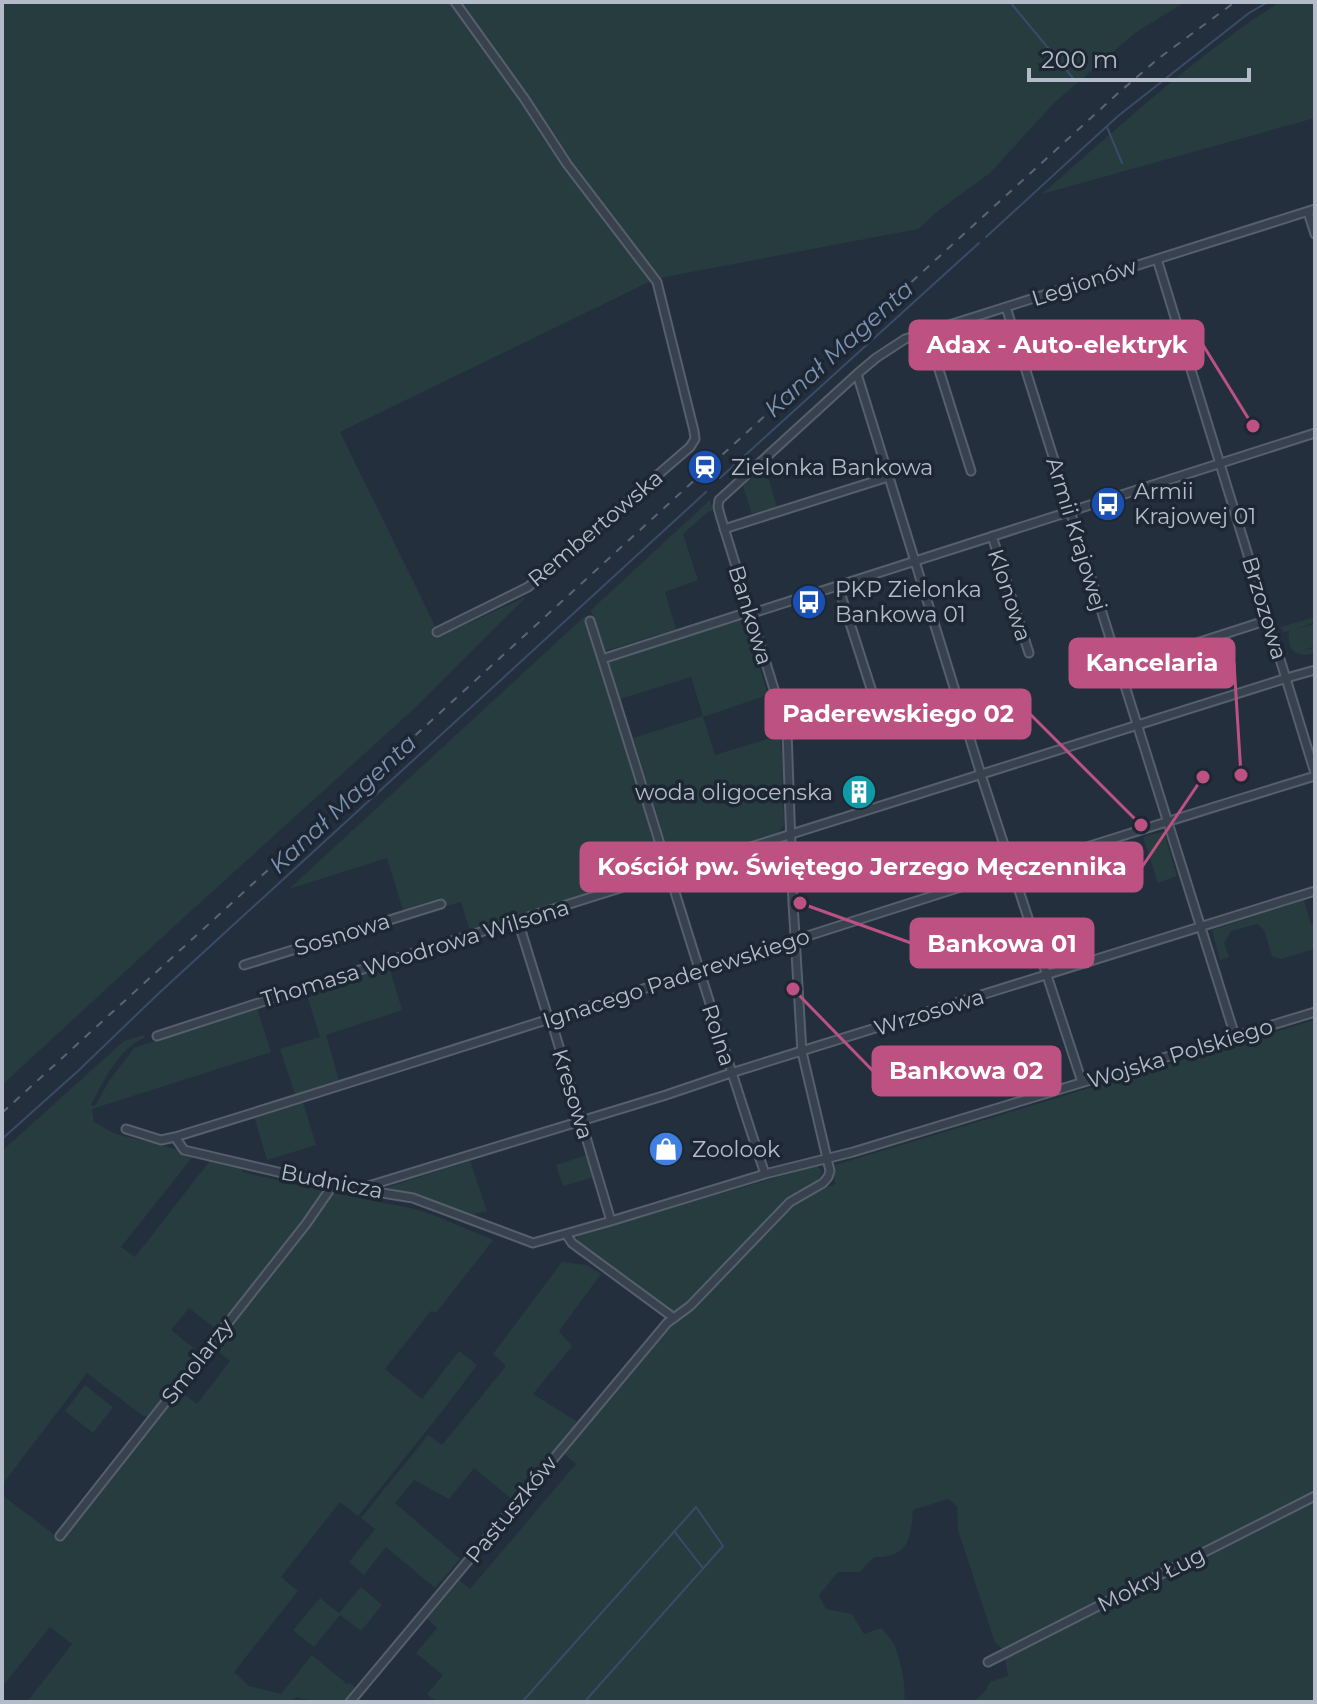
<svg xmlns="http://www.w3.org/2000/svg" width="1317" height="1704" font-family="Montserrat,sans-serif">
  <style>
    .green { fill: #263c3f }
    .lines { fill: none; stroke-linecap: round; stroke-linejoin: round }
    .stream { stroke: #394c67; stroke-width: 2 }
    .street-casing { stroke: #565f6c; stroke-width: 11 }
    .street { stroke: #38414e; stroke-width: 7 }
    .rail { stroke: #5a6575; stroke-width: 2; stroke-dasharray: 8 8; stroke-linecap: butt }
    .labels { text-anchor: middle; stroke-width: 7; stroke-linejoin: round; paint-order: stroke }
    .street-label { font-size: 22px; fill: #b4bcc9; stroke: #1d2633 }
    .poi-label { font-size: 22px; fill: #b4bcc9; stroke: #1d2633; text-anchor: start }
    .water-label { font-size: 24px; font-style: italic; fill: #7c92b1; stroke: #1d2633 }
    .leader { fill: none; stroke: #bd5182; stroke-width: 3 }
    .callout-dot { fill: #bd5182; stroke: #1d2633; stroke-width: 3 }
    .callout { fill: #bd5182; stroke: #bd5182; stroke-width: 3 }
    .callout-label { font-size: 24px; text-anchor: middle; font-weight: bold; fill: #fff }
  </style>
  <rect width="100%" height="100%" fill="#242f3e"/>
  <path class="green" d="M2,2H1185L1135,33L1054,103L990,173L938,211L918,229L665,277L649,282L340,432L440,636L526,597L416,707L181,920L2,1085Z
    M1280,2H1315V118L1042,194C1117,129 1196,55 1280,2Z
    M765,466L777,507L752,514L743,486Z
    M710,500L713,511H709L683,534L698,580L665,592L676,629L605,651L591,610Z
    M585,616L664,870L470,931L461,902L443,907L440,898L403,910L387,858L289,889Z
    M745,617L768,695L703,717L715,755L780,735L782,755L784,825L779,832L673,867L633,738L703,716L691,677L620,699L608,660Z
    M1315,617V622L1296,629L1315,624V646L1304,650L1315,648V653C1296,658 1286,651 1289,631L1283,632L1281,627Z
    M1162,832L1164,833L1177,876L1158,883L1143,837Z
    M1304,900L1311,924H1315V949L1281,959L1272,956L1264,930L1257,924L1231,931L1224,943L1229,957L1220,960L1212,930Z
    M389,966L402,1010L326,1035L339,1080L295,1094L280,1049L320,1037L306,992Z
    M257,1008L271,1052L92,1109L94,1122L116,1134L195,1154L121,1247L135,1257L212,1158L242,1165V1172L320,1190L323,1197L217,1330L189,1308L171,1330L200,1353L151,1416H143L87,1373L2,1485V1151L124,1041L143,1035L144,1038C120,1047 101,1084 91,1106H95L109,1081L134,1048Z
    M1315,1020V1702H976V1700L985,1691L990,1682L1008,1676L1004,1650L995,1643L958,1530L957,1506L948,1499L913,1510C911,1539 908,1558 874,1557L860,1572H838L819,1595L826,1609L852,1614L864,1634L881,1628C886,1633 891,1638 894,1644C900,1656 907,1689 904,1702H437L427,1694L443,1675L416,1653L437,1628L425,1617L458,1579L470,1589L576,1464L563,1453L671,1321L667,1307L577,1244V1235L817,1166L822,1171L819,1180L822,1190L835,1184L833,1167L835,1165Z
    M303,1102L316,1145L267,1160L254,1116Z
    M587,1155L594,1177L563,1186L556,1165Z
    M470,1161L487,1211L470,1215L419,1196L385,1188Z
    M334,1193L410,1208L431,1214L493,1240L436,1313L431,1311L385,1369L422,1399L459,1351L477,1365L440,1414L358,1516L340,1502L281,1577L298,1591L234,1672L249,1686L281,1694L312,1655L347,1684L349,1682L355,1687L345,1702H316L296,1697L292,1702H27L72,1644L50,1627L2,1687V1495L61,1540L179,1390L197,1404L230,1361L214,1348Z
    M562,1262L587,1265L601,1274L559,1331L572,1346L533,1394L579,1423L514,1501L474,1468L449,1499L414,1480L395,1503L460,1559L435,1588L386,1547L364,1575L349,1562L375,1529L361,1518L428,1435L442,1445L506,1366L493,1354Z
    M85,1385L113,1407L93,1433L65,1411Z
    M361,1587L382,1605L361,1631L340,1615L314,1647L293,1630L320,1598L339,1613Z"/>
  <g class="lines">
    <path class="stream" d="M1010,2L1073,78
      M1107,127L1122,163
      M986,237L1118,116L1249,13L1268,2
      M720,478L979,243
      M2,1139L78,1071L158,994L706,492
      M674,1531L702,1567
      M522,1702L696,1507L723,1546L587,1699L588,1702"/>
    <g class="street-casing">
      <path id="street" d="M1308,212L1315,234
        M1157,259L1315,773
        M1006,307L1235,1036
        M927,332L971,471
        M857,374L983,781L1082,1082
        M724,529L888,477
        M992,536L1029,653
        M838,586L875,701
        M590,621C649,805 704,991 765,1174
        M437,632L528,587L690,447L695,439L694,431L657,282L567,164L524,98L455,2
        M602,659L745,613L756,612L1315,433
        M1119,668L1268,620
        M518,921L547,1014L552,1023L611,1221
        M244,965L441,904
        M157,1036L363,969L1290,677L1315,670
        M126,1129L161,1140L175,1137C556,1020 934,892 1315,776
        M175,1137L184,1150L333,1185L413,1198L533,1243L611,1221L765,1174L853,1152L1315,1012
        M365,1187L666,1095L731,1073L1315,891
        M566,1234L572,1243L674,1318
        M60,1536L306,1224L333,1185
        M988,1662L1315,1496
        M350,1702L667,1323L690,1306L790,1202L823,1183L828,1177L830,1171L802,1052L793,903L787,731L721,518L718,507L719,500L857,374L876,358L905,339L1315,209"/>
    </g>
    <use href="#street" class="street"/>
    <path class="rail" d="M2,1113L1116,95L1159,58L1235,2"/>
  </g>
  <defs>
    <g id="station-disc" transform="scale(1.8)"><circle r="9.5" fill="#1a4fb4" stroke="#1d2633"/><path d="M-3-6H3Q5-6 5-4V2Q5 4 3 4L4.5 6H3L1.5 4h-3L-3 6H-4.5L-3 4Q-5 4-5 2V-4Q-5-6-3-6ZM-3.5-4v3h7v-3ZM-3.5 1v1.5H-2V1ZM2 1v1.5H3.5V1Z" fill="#fff"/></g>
    <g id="bus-disc" transform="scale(1.8)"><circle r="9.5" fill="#1a4fb4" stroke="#1d2633"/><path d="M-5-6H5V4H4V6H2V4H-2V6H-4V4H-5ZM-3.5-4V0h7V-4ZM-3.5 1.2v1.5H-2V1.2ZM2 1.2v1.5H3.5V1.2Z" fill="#fff"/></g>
    <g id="building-disc" transform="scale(1.8)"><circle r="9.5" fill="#0f9aa8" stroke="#1d2633"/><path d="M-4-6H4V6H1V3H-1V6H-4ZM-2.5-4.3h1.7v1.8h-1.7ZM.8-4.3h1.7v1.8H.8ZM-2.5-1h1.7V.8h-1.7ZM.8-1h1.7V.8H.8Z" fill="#fff"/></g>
    <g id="shop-disc" transform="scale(1.8)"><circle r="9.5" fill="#3f7fe0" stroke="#1d2633"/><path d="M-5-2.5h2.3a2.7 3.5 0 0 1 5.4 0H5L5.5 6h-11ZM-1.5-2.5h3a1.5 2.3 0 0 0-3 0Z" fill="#fff"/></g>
  </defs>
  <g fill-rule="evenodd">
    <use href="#station-disc" x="705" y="467"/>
    <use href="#bus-disc" x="1108" y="504"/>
    <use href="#bus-disc" x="809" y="602"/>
    <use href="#building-disc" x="859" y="792"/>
    <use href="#shop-disc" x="666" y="1149"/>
  </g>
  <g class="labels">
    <g class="street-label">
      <text transform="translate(1084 282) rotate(-18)" y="8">Legionów</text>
      <text transform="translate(595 528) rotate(-40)" y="8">Rembertowska</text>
      <text transform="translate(1077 534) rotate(73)" y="8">Armii Krajowej</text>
      <text transform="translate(1010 595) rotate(72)" y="8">Klonowa</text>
      <text transform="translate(1265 608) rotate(73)" y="8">Brzozowa</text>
      <text transform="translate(751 615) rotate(73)" y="8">Bankowa</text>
      <text transform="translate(342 934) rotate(-17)" y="8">Sosnowa</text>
      <text transform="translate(415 953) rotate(-17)" y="8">Thomasa Woodrowa Wilsona</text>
      <text transform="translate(676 978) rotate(-18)" y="8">Ignacego Paderewskiego</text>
      <text transform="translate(929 1012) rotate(-17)" y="8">Wrzosowa</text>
      <text transform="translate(719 1035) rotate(72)" y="8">Rolna</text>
      <text transform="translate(1180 1053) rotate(-17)" y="8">Wojska Polskiego</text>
      <text transform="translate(573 1094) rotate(73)" y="8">Kresowa</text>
      <text transform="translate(332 1181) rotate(11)" y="8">Budnicza</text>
      <text transform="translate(197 1361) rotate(-52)" y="8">Smolarzy</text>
      <text transform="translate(511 1509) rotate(-51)" y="8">Pastuszków</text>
      <text transform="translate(1151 1579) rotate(-27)" y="8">Mokry Ług</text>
    </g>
    <g class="poi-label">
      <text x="731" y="475">Zielonka Bankowa</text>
      <text x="1134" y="499">Armii<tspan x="1134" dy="25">Krajowej 01</tspan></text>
      <text x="835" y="597">PKP Zielonka<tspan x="835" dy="25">Bankowa 01</tspan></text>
      <text x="833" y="800" text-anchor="end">woda oligocenska</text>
      <text x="692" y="1157">Zoolook</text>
    </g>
    <g class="water-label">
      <text transform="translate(839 349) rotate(-42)" y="8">Kanał Magenta</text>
      <text transform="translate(343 804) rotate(-43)" y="8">Kanał Magenta</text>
    </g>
  </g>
  <path class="leader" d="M1253 426L1203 345M1241 775L1234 663M1141 825L1030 714M1203 777L1142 867M800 903L911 943M793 989L873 1071"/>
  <g class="callout-dot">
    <circle cx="1253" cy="426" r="8"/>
    <circle cx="1241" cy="775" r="8"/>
    <circle cx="1141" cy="825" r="8"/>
    <circle cx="1203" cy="777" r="8"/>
    <circle cx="800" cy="903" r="8"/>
    <circle cx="793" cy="989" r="8"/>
  </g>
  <g class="callout">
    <rect x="910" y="321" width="293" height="48" rx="8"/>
    <rect x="1070" y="639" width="164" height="48" rx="8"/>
    <rect x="766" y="690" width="264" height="48" rx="8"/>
    <rect x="581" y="843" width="561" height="48" rx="8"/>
    <rect x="911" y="919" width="182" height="48" rx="8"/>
    <rect x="873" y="1047" width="187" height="48" rx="8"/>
  </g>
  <g class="callout-label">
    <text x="1057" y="353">Adax - Auto-elektryk</text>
    <text x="1152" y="671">Kancelaria</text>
    <text x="898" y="722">Paderewskiego 02</text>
    <text x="862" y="875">Kościół pw. Świętego Jerzego Męczennika</text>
    <text x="1002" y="952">Bankowa 01</text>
    <text x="966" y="1079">Bankowa 02</text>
  </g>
  <rect width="1317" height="1704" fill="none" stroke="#b4bcc9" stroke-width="8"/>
  <path d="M1029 68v12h220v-12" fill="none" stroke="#b4bcc9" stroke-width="4"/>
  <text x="1041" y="68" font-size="24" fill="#b4bcc9" stroke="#1d2633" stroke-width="6" paint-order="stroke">200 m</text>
</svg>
